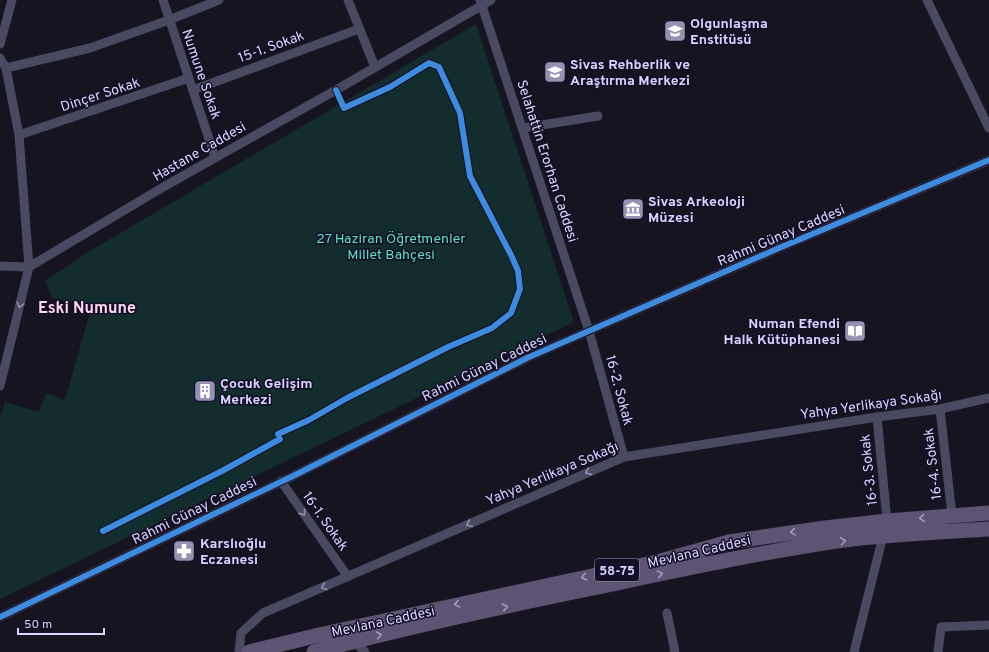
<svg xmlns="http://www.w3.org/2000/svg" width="989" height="652" font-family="Overpass,sans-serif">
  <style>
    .green { fill: #132c2d }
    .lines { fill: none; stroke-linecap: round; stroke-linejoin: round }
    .street { stroke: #4a4962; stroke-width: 9 }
    .primary { stroke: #5e5373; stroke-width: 15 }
    .cycleway-casing { stroke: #130f26; stroke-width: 8 }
    .cycleway { stroke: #408adc; stroke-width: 6 }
    .oneway { stroke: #928eb0 }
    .oneway2 { stroke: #a29ac0 }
    .labels { text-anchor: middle; stroke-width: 3; stroke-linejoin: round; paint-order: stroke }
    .shield { fill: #130f26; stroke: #9e99be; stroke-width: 1 }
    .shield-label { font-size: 13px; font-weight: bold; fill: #d9d4ff }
    .poi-label { font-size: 14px; font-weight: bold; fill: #d9d4ff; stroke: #130f26; text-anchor: start }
    .street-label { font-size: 14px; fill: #d9d4ff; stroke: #130f26 }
    .park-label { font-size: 14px; fill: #5fe0c0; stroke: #130f26 }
    .quarter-label { font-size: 16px; font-weight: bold; fill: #ffd6f0; stroke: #130f26 }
  </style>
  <rect width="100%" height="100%" fill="#161421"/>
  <path class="green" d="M476,24L574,322L0,599V419L5,402L39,412L46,393L65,400L92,305L52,298L45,281L88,252Z"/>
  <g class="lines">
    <path class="street" d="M163,0L215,157
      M348,0L375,67
      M480,0L589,331L624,457
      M927,0L989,128
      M0,44L12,0
      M0,58L6,68L19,135L29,267L0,386
      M6,68L90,48L169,20L219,0
      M193,90L359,29
      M523,128L598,116
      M19,135L189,78
      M0,266L29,267
      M29,267L165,186L336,90L491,0
      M940,409L952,515
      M877,417L887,521
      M281,481L348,577
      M667,613L675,652
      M0,617L295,475L527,358L779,248L989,160
      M354,641L365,652
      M239,652L241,633L263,613L624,457L877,417L940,409L989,398
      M854,652L883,536
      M938,652L941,627L989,625"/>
    <path class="primary" d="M249,652L319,635L657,562L729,542L825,528L887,521L989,513
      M314,652C406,627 500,607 593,588C674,571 756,553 837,541C888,534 939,532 989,529"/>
    <g class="cycleway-casing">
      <path id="cycleway" d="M278,434L309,420L347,398L448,347L492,328L511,313L520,289L518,271L512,257L470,176L460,113L439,67L429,63L390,87L344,108L336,90
        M103,531L222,471L280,439
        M0,617L295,475L527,358L779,248L989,160"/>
    </g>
    <use href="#cycleway" class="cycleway"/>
  </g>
  <defs><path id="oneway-chevron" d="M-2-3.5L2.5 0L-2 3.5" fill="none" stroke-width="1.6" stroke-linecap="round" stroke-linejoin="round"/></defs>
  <g class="oneway">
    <use href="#oneway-chevron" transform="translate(20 305) rotate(104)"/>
    <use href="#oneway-chevron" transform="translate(588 472) rotate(156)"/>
    <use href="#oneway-chevron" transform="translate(303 513) rotate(55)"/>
    <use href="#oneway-chevron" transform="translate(469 524) rotate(156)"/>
    <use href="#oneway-chevron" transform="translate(324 587) rotate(157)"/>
  </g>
  <g class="oneway2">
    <use href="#oneway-chevron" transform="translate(922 518) rotate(175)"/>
    <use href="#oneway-chevron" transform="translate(793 532) rotate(171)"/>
    <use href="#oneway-chevron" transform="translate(843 541) rotate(-7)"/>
    <use href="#oneway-chevron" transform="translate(660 574) rotate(-11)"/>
    <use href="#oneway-chevron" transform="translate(584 577) rotate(168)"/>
    <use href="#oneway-chevron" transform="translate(457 604) rotate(167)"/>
    <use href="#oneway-chevron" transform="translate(505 607) rotate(-13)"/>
    <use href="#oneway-chevron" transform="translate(379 635) rotate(-13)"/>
  </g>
  <defs>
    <g id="school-square" transform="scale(1.15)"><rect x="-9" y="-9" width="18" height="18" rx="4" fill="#9591b1" stroke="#130f26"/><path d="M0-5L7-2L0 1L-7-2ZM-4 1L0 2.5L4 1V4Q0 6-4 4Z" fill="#fff"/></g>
    <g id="museum-square" transform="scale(1.15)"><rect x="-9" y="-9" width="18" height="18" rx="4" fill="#9591b1" stroke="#130f26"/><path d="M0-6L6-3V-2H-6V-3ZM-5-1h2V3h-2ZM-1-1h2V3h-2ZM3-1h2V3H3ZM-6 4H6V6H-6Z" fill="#fff"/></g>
    <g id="library-square" transform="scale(1.15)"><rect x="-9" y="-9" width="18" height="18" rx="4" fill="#9591b1" stroke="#130f26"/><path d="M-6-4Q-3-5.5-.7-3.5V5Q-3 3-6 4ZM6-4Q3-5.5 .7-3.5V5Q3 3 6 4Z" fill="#fff"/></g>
    <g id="building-square" transform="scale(1.15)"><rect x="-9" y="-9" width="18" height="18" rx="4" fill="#9591b1" stroke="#130f26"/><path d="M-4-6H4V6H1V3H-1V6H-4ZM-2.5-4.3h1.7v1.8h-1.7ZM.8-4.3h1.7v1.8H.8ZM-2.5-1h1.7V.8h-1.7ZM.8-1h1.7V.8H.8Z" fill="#fff"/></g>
    <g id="pharmacy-square" transform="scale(1.15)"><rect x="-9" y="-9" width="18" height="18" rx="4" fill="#9591b1" stroke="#130f26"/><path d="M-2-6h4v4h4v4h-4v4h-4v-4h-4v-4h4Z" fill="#fff"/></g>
  </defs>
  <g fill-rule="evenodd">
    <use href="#school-square" x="675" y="31"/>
    <use href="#school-square" x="555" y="72"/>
    <use href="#museum-square" x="633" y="209"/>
    <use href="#library-square" x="855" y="331"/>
    <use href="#building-square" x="205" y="391"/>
    <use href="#pharmacy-square" x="184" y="551"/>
  </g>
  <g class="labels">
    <rect class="shield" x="595" y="559" width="44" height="22" rx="3"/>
    <g class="shield-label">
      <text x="617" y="575">58-75</text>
    </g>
    <g class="poi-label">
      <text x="690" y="28">Olgunlaşma<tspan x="690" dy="16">Enstitüsü</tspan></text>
      <text x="570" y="69">Sivas Rehberlik ve<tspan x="570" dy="16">Araştırma Merkezi</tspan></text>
      <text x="648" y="206">Sivas Arkeoloji<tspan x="648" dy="16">Müzesi</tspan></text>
      <text x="840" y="328" text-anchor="end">Numan Efendi<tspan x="840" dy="16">Halk Kütüphanesi</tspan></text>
      <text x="220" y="388">Çocuk Gelişim<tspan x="220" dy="16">Merkezi</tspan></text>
      <text x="200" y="548">Karslıoğlu<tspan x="200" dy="16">Eczanesi</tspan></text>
    </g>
    <g class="street-label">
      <text transform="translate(271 46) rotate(-20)" y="5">15-1. Sokak</text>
      <text transform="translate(202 74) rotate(71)" y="5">Numune Sokak</text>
      <text transform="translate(100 94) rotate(-18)" y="5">Dinçer Sokak</text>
      <text transform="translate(199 151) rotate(-30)" y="5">Hastane Caddesi</text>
      <text transform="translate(548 161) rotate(72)" y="5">Selahattin Erorhan Caddesi</text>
      <text transform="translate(781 235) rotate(-23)" y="5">Rahmi Günay Caddesi</text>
      <text transform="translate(484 367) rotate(-26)" y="5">Rahmi Günay Caddesi</text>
      <text transform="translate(620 390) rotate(75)" y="5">16-2. Sokak</text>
      <text transform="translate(871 404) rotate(-8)" y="5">Yahya Yerlikaya Sokağı</text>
      <text transform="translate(932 464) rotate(-97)" y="5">16-4. Sokak</text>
      <text transform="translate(868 470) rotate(-96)" y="5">16-3. Sokak</text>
      <text transform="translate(552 473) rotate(-23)" y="5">Yahya Yerlikaya Sokağı</text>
      <text transform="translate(194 510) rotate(-26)" y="5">Rahmi Günay Caddesi</text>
      <text transform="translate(326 521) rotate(55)" y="5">16-1. Sokak</text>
      <text transform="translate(699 551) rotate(-13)" y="5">Mevlana Caddesi</text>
      <text transform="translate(383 621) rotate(-12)" y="5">Mevlana Caddesi</text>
    </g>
    <g class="park-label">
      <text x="391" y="243">27 Haziran Öğretmenler<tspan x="391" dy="16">Millet Bahçesi</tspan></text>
    </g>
    <g class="quarter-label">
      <text x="87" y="313">Eski Numune</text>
    </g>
  </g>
  <path d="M18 628v6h86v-6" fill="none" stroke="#d9d4ff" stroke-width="2"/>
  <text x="24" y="628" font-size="12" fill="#d9d4ff" stroke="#130f26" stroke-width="3" paint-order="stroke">50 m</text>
</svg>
